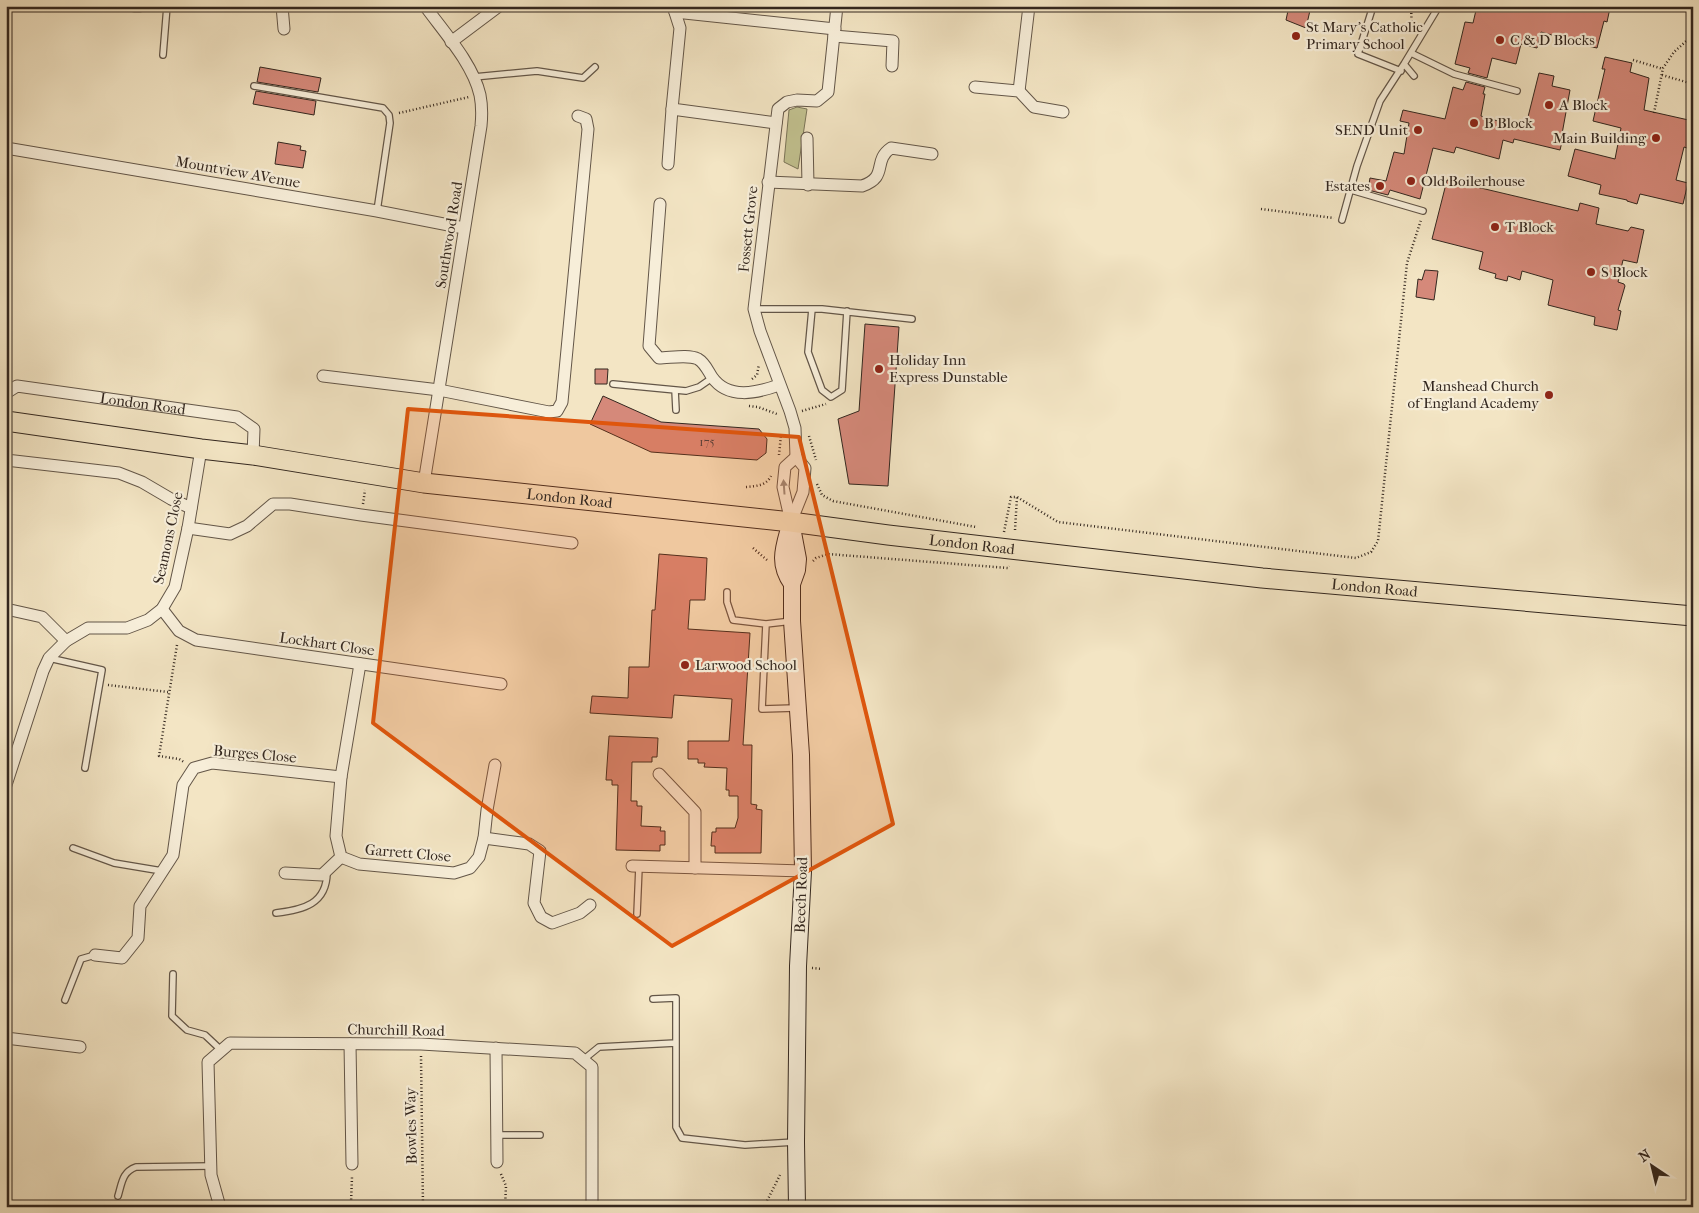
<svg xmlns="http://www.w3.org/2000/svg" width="1699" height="1213" font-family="'IM FELL French Canon',serif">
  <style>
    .green { fill: #c2c290; stroke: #7a7458 }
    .building { fill: #d5897a; stroke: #33271f }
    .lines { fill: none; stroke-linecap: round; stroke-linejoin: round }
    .lane-casing { stroke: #635648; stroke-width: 8 }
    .street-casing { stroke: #635648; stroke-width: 13 }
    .secondary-casing { stroke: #33271f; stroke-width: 18 }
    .primary-casing { stroke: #33271f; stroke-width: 21 }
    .path { stroke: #33271f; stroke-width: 2.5; stroke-dasharray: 1 2.5; stroke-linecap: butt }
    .lane { stroke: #f7eed9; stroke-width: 5.5 }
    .street { stroke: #f7eed9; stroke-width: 11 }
    .secondary { stroke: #f7eed9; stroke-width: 16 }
    .primary { stroke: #f3e5c4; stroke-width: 19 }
    .oneway { fill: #958a7c }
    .marked { fill: #df560d; fill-opacity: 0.2; stroke: #df560d; stroke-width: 4; stroke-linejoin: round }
    .poi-dot { fill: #8f2418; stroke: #f7eed9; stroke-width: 2 }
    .labels { text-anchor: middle; stroke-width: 4.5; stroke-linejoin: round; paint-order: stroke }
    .number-label { font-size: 12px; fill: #5c4036 }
    .poi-label { font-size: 15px; fill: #33271f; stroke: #f7eed9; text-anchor: start }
    .street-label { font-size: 15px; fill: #33271f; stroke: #f7eed9 }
  </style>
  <rect width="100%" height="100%" fill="#f3e5c4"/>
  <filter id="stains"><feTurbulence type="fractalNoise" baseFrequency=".004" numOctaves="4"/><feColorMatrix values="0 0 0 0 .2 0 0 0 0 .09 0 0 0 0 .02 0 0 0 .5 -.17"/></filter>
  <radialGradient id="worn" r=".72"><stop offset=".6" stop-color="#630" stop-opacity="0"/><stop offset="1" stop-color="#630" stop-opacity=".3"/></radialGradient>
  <path class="green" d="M797,107L807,109L798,169L784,162L789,110Z"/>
  <path class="building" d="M1289,6H1311L1306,28L1286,20Z
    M1477,6H1499L1520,11L1521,6H1602L1610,8L1607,22L1604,21L1597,48L1570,42V40L1541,32L1537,48L1521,44L1516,64L1492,58L1487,78L1468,73L1470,68L1455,64L1465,22L1473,23Z
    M1605,57L1632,63L1630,72L1649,78L1644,110L1693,121V150L1684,147L1676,180L1688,183L1683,204L1640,194L1637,204L1627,201V200L1599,194L1601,185L1568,176L1575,149L1615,159L1621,128L1593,121L1605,69H1602Z
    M260,67L321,78L318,92L257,82Z
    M1539,73L1554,76L1552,86L1570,90L1562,134H1564L1560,150L1514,139L1513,143L1503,140L1499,159L1456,147L1454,153L1433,148L1420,199L1390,190L1388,195L1368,190L1370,178L1386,181L1394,152L1404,154L1409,123L1400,121L1403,110L1445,119L1453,87L1463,90L1466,82L1485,87L1483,94H1485L1481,116L1525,129Z
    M256,91L316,101L314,115L253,104Z
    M278,142L301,146L300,150L306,151L303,168L275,164Z
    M1447,180L1578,211L1580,203L1599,208L1596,224L1628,231L1631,227L1644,230L1637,263L1623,260L1618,282L1624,284L1625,286L1618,310L1621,311L1617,330L1594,325L1595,317L1548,305L1553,280L1522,271L1520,280L1508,276L1507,281L1495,278L1496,274L1479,269L1483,252L1432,239Z
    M1425,270L1438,271L1434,300L1416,297L1418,279L1422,280Z
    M865,324L899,327L888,486L849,484L838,419L859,411Z
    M595,369H608L607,384H595Z
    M603,396L661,422L759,429L767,439L766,453L757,460L651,452L590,424Z
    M659,554L707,558L705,600H690L688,629L750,633L743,745H752L751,804L757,805L756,809L762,810L761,853H715V846H711L712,832H716V828H735L738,818V796H729V790H726L727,768L704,767L705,763H698V759H688V741H729L732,699L674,695L672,718L590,713L592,696L628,698L629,667H649L652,610H655Z
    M609,736L658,738L657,757H652V762H632L631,801H637V806H642L641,826L661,827L660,831H665V845H660V851L616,850L618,785H612V780H606Z"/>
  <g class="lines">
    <g class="lane-casing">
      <path id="lane" d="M1373,6L1358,54L1401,71
        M1411,53L1454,74L1517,91
        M163,55L167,6
        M1404,64L1414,76
        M474,77L537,71L583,78L595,67
        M254,86L383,108L389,115L390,123L377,211
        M1351,190L1423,211
        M1342,220L1357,166L1380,101L1404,64L1439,6
        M754,309H822L912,319
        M812,309L808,352L822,390L831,397L842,390L847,311
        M613,384L686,391L699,387L712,378
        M675,390L676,410
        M727,592V602L733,620L766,624
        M792,621L766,624L762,709L795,708
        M49,658L102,670L85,768
        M73,848L114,863L162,871
        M276,913C303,910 327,904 327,872
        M637,914L639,867
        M173,974L172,1016L187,1030L205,1035L221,1050
        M65,1000L81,959L95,955
        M676,1043V1127L682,1138L745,1145L795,1142
        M583,1060L599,1047L676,1043V998L653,999
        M497,1135H540
        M118,1196C122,1183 122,1172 136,1167L211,1166"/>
    </g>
    <g class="street-casing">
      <g id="street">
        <path d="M134,6H140"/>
        <path d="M282,6L284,29"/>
        <path d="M673,6L680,28L672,109L776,123"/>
        <path d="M675,12L835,29"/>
        <path d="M834,36L893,41L892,66"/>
        <path d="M451,42L499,6"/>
        <path d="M975,87L1019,91L1034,107L1063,112"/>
        <path d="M1019,91L1029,6"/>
        <path d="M807,138L808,185"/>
        <path d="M6,148L377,211L464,228"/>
        <path d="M668,164L672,109"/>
        <path d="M768,182L862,186C889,177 872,161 891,148L932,154"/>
        <path d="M660,204L649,346L659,358C670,358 688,354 698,359C705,363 708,371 712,377C728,400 757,393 779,385"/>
        <path d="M323,376L439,390L549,412L557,411L562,402L588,129L586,119L578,116"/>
        <path id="s1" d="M6,393L17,386L237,417L254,429L253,455"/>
        <path d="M6,460L119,473L142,482L171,499L191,508"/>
        <path d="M424,483L481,126C482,116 482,105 480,95C473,64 444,32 425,6"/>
        <path d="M791,522L803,492L805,468L796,457L795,428L790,411L760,331L754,309L778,109L787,102L797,100L817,101L828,92L837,6"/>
        <path d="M791,522L783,487L785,467L796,457"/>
        <path d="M188,528L230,534L247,526L273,504H290L361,515L572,543"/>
        <path d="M6,609L42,617L66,641"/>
        <path d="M162,609L179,631L196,640L501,684"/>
        <path d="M360,664L341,777L336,836L341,857L359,864L454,873L470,868L479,857L484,838L487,810L495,765"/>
        <path d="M659,774L695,812V868"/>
        <path d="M6,785L43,671L49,658L66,641L88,628H127L148,620L162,609L175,587L188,528L201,449"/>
        <path d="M484,838L529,844L540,851L534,903L541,917L552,923L580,913L590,905"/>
        <path d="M632,866L803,871"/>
        <path d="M285,873L322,875L341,857"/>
        <path d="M95,955L122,958L138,938L140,906L173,855L183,785L194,768L212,763L341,777"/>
        <path d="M6,1038L80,1047"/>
        <path d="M350,1044L352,1164"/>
        <path d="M496,1048L497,1162"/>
        <path d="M220,1207L211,1175L208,1062L230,1043L421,1044L575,1053L592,1067V1207"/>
      </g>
    </g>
    <g class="secondary-casing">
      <path id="secondary" d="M791,522L798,559L797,570L792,584V621L801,755L803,871L798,966L796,1142L797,1207
        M790,525C784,547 777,563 792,584"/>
    </g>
    <g class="primary-casing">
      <g id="primary">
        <path id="s2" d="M6,421L201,449L253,455L424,483L791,522L888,535L1262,578L1693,616"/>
      </g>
    </g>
    <path class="path" d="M1411,6L1412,32
      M1633,60L1663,69
      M1662,75L1693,84
      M399,113L469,97
      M1654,113L1663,68L1674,52L1693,35
      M1261,209L1334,218
      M752,379L757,375L759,364
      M749,406L758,407L777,414
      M802,411L826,404
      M809,436L816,460
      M779,455L781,435
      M817,484L822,495L833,501L976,527
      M746,487C756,486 766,486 771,476
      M363,504L365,490
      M1015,530L1017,497
      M1004,532L1011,497H1017L1058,522L1356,558L1371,552L1378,541L1407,263L1421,220
      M753,548L767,560
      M813,561L816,558L828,554L1008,568L1009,566
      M177,645L159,756L179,759L184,762
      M108,685L168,692
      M812,968L822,969
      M421,1056L423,1207
      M501,1174L506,1186L505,1207
      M124,1202L129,1206L141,1207
      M351,1203L352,1177
      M764,1207L780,1175"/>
    <use href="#lane" class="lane"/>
    <use href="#street" class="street"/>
    <use href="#secondary" class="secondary"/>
    <use href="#primary" class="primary"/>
  </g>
  <defs><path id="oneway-solid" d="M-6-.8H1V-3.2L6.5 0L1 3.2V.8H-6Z" transform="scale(1.25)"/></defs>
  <use class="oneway" href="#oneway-solid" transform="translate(784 487) rotate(-94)"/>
  <path class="marked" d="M408,409L799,437L893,824L672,946L373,723Z"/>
  <g class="poi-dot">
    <circle cx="1296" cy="36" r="5"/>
    <circle cx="1500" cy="40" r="5"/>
    <circle cx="1549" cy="105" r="5"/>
    <circle cx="1474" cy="123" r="5"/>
    <circle cx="1418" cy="130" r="5"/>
    <circle cx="1656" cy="138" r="5"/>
    <circle cx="1411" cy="181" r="5"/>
    <circle cx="1380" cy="186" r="5"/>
    <circle cx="1495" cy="227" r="5"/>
    <circle cx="1591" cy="272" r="5"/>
    <circle cx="879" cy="369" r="5"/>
    <circle cx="1549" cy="395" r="5"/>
    <circle cx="685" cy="665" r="5"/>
  </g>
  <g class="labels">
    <g class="number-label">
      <text x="707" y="446">175</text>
    </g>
    <g class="poi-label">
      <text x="1306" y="32">St Mary's Catholic<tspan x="1306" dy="17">Primary School</tspan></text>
      <text x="1510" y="45">C &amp; D Blocks</text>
      <text x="1559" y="110">A Block</text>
      <text x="1484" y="128">B Block</text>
      <text x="1408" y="135" text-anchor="end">SEND Unit</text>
      <text x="1646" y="143" text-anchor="end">Main Building</text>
      <text x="1421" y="186">Old Boilerhouse</text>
      <text x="1370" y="191" text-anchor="end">Estates</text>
      <text x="1505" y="232">T Block</text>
      <text x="1601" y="277">S Block</text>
      <text x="889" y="365">Holiday Inn<tspan x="889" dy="17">Express Dunstable</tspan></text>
      <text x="1539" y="391" text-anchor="end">Manshead Church<tspan x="1539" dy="17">of England Academy</tspan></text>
      <text x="695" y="670">Larwood School</text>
    </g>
    <g class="street-label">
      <text transform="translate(238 172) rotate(10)" y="5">Mountview AVenue</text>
      <text transform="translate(748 229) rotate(-84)" y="5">Fossett Grove</text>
      <text transform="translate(449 235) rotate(-81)" y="5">Southwood Road</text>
      <text dy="5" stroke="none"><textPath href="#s1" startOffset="140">London Road</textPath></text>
      <text dy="5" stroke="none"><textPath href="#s2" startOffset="569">London Road</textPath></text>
      <text transform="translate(168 538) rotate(-78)" y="5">Seamons Close</text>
      <text dy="5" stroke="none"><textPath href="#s2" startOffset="974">London Road</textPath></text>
      <text dy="5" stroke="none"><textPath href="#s2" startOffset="1379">London Road</textPath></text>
      <text transform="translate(327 644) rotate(8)" y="5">Lockhart Close</text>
      <text transform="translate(255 754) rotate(5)" y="5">Burges Close</text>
      <text transform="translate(408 853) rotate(5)" y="5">Garrett Close</text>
      <text transform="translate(801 895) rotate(-88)" y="5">Beech Road</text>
      <text transform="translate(396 1030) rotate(1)" y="5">Churchill Road</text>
      <text transform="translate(411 1126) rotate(-91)" y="5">Bowles Way</text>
    </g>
  </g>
  <rect width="1699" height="1213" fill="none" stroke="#f3e5c4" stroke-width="25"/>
  <rect x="8" y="8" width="1684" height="1198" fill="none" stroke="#33271f" stroke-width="2.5"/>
  <rect x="12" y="12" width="1674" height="1188" fill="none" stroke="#33271f"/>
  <g transform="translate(1652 1166) rotate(325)" stroke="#f7eed9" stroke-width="4" paint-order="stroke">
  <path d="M0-4L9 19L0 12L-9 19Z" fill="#33271f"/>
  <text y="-8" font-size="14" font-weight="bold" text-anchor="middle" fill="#33271f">N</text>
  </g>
  <rect width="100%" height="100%" filter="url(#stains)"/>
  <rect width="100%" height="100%" fill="url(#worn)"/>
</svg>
